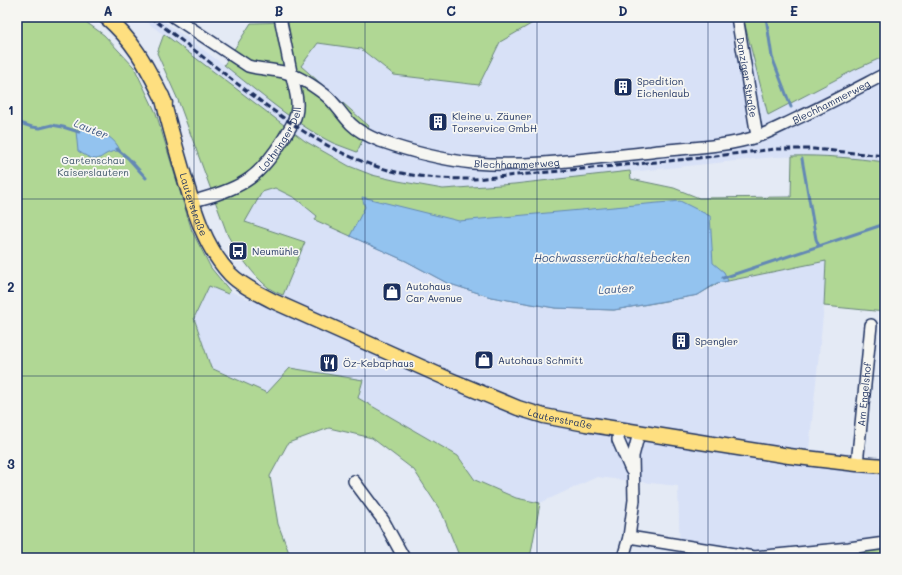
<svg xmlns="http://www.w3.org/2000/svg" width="902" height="575" font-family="Mali,sans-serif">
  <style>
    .built { fill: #d8e1f7 }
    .green { fill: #b0d794; stroke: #668379 }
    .water { fill: #93c3ef; stroke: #6388b5 }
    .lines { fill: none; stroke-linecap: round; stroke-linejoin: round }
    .stream { stroke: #6388b5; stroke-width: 3 }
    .minor-casing { stroke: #1b2f5e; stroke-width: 14 }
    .major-casing { stroke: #1b2f5e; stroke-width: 17 }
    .minor { stroke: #f6f6f2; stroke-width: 11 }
    .major { stroke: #fedf80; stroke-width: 14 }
    .rail { stroke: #1b2f5e; stroke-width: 3; stroke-dasharray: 6 3; stroke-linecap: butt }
    .grid { fill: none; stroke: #1b2f5e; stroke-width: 1; stroke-opacity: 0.55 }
    .labels { text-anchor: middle; stroke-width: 3.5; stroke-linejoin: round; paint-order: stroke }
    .street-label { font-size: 10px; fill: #1b2f5e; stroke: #f6f6f2 }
    .poi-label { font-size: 10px; fill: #1b2f5e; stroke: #f6f6f2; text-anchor: start }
    .park-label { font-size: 10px; fill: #40596c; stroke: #f6f6f2 }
    .water-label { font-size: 11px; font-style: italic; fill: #395482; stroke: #f6f6f2 }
    .neatline { fill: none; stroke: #1b2f5e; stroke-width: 1.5 }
    .grid-label { font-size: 13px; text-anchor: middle; font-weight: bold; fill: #1b2f5e }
  </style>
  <rect width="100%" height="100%" fill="#e4eaf5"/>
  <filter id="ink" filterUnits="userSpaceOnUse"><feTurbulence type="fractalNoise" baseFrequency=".025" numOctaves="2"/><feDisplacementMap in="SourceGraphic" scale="8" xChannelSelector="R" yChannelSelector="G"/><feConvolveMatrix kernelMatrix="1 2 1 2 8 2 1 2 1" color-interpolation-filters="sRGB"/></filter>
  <g filter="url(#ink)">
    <path class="built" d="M140,17H158L224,65L279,107L311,130L333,142L369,126L301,66L318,43L361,49L394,75L479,85L500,42L543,17H649L653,21L743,17L768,115L854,70L885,56V162L853,158L815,156L775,157L514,184L443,189L398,181L372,175L349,166L305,141Z
      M275,188L295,198L317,216L315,220L406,261L447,283L491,298L555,308L614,310L698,295L718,283L826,261L824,306L809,449L882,458L880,544L849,549L850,558H680L678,486L597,477L540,503L516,498L475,480L458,456L358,398L363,380L267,393L211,368L194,318L209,285L228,294L230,291L276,311L305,242L244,222L262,192Z"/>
    <path class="green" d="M17,17H79L104,35L134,67L156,113L192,231L211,268L230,291L228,294L209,286L194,318L211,368L267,393L290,368L363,380L358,398L458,456L475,480L516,498L540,503L530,558H460L442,513L414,470L372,438L329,428L288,443L270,476L278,524L291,558H17Z
      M289,17H543L500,42L479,85L394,75L361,49L318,43L301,66L369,126L357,152C349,149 341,146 333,143C296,125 257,91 224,65L251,23L289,22Z
      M649,17H885V56L854,70L768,115L743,17L653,21Z
      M164,34L305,141L349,166L372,175L398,181L443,189L514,184L630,171L631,179L674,188L699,198L791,197L792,156C823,155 854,158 885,162V312L824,306L826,261L718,283L698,295L660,302L614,310L555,308L491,297L447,283L406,261L315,220L317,216L295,198L275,188L262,192L245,222L305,242L283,295C278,293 273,291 269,288C253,276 238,253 228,236L178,100L157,53Z
      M882,469H885V558H850L849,548L880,544Z"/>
    <path class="water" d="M90,126C100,131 117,139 120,151C96,151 105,169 78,151L76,131Z
      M362,197L459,221L680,201L710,216L713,263L724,272L728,281L717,283L698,295L614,310L555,308L491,297L447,283L406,261L350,236L365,207Z"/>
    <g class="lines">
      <path class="stream" d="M766,17L772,57L791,107
        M17,122L32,127L40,128L52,125L63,127L79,132
        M117,149L128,158L146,178
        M802,159L816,239L819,246
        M723,278L885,224"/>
      <g class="minor-casing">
        <g id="minor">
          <path id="s1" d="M174,17L248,66C258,69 268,69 278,71C294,73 311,84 324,94C335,102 341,114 351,124C359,132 370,137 380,141C409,151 444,160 473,163C532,168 592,158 651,152C683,148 725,147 756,137C770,132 783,125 796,119C826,105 856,89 885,74"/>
          <path id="s2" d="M737,17L757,136"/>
          <path id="s3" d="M201,199C245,187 260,176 284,138C290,128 297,118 297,107C298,97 294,87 292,77C288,57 284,37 280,17"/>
          <path d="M619,429L618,440L631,470"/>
          <path id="s4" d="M857,464L871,325"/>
          <path d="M354,481L383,520L404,558"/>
          <path d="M629,537L754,557L849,548L885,543"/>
          <path d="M623,558L629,537L634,500L633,456L639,433"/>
        </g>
      </g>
      <g class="major-casing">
        <g id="major">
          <path d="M106,17C137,44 147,68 165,103"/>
          <path id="s5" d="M162,96C168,120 175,145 182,169C193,206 203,245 230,274C242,286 258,293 273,301L448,379L518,408L544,416L586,424L789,456L857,464L885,466"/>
        </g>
      </g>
      <use href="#minor" class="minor"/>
      <use href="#major" class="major"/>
      <path class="rail" d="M150,17C179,38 207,60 235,82C279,115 322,149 375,166C407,177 441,179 474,179L689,159L776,149H814L885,156"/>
    </g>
  </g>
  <path class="grid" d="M194,17V558M365,17V558M537,17V558M708,17V558M17,199H885M17,376H885"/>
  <defs>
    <g id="building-square" transform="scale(1)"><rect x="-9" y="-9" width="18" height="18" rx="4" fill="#1b2f5e" stroke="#f6f6f2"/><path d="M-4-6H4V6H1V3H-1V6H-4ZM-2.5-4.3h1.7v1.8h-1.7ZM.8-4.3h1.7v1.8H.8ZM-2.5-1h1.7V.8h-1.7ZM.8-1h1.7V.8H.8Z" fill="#fff"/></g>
    <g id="bus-square" transform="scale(1)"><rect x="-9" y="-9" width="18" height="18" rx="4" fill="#1b2f5e" stroke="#f6f6f2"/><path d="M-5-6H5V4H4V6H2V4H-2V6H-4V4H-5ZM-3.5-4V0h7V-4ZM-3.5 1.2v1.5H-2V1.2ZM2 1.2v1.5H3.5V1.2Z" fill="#fff"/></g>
    <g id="shop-square" transform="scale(1)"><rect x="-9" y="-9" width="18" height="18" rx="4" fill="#1b2f5e" stroke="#f6f6f2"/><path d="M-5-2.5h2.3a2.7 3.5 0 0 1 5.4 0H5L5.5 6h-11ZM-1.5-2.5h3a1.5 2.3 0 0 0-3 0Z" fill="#fff"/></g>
    <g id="restaurant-square" transform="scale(1)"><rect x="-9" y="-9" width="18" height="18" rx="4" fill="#1b2f5e" stroke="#f6f6f2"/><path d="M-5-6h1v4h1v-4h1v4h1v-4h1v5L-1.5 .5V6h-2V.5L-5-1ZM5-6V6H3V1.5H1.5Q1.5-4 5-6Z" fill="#fff"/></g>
  </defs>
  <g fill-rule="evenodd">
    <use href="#building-square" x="623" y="87"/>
    <use href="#building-square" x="438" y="122"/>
    <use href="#bus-square" x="238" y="251"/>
    <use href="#shop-square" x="392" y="292"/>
    <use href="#building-square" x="681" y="341"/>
    <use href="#shop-square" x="484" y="360"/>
    <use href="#restaurant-square" x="329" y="363"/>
  </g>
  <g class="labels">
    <g class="street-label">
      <text dy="4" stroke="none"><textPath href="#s2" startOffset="61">Danziger Straße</textPath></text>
      <text dy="4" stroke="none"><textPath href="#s1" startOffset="709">Blechhammerweg</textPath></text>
      <text dy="4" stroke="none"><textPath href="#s3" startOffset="104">Lothringer Dell</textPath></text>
      <text dy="4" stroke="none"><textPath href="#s1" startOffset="385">Blechhammerweg</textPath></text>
      <text dy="4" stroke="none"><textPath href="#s5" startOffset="113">Lauterstraße</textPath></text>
      <text dy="4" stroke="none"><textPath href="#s4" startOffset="70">Am Engelshof</textPath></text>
      <text dy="4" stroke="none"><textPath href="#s5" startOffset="554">Lauterstraße</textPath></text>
    </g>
    <g class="poi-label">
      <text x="637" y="85">Spedition<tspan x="637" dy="12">Eichenlaub</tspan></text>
      <text x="452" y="120">Kleine u. Zäuner<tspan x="452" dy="12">Torservice GmbH</tspan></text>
      <text x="252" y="255">Neumühle</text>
      <text x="406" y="290">Autohaus<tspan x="406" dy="12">Car Avenue</tspan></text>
      <text x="695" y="345">Spengler</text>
      <text x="498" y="364">Autohaus Schmitt</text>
      <text x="343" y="367">Öz-Kebaphaus</text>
    </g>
    <g class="park-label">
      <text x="93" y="164">Gartenschau<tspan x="93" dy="12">Kaiserslautern</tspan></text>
    </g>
    <g class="water-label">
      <text transform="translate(91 129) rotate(22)" y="4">Lauter</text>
      <text x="612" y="262">Hochwasserrückhaltebecken</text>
      <text transform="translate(616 289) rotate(-4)" y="4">Lauter</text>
    </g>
  </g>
  <rect width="902" height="575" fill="none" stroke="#f6f6f2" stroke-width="44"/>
  <rect x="22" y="22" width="858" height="531" class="neatline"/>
  <g class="grid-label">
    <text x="108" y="16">A</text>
    <text x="279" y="16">B</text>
    <text x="451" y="16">C</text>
    <text x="623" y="16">D</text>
    <text x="794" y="16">E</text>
    <text x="11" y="115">1</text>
    <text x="11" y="292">2</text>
    <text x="11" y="469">3</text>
  </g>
</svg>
